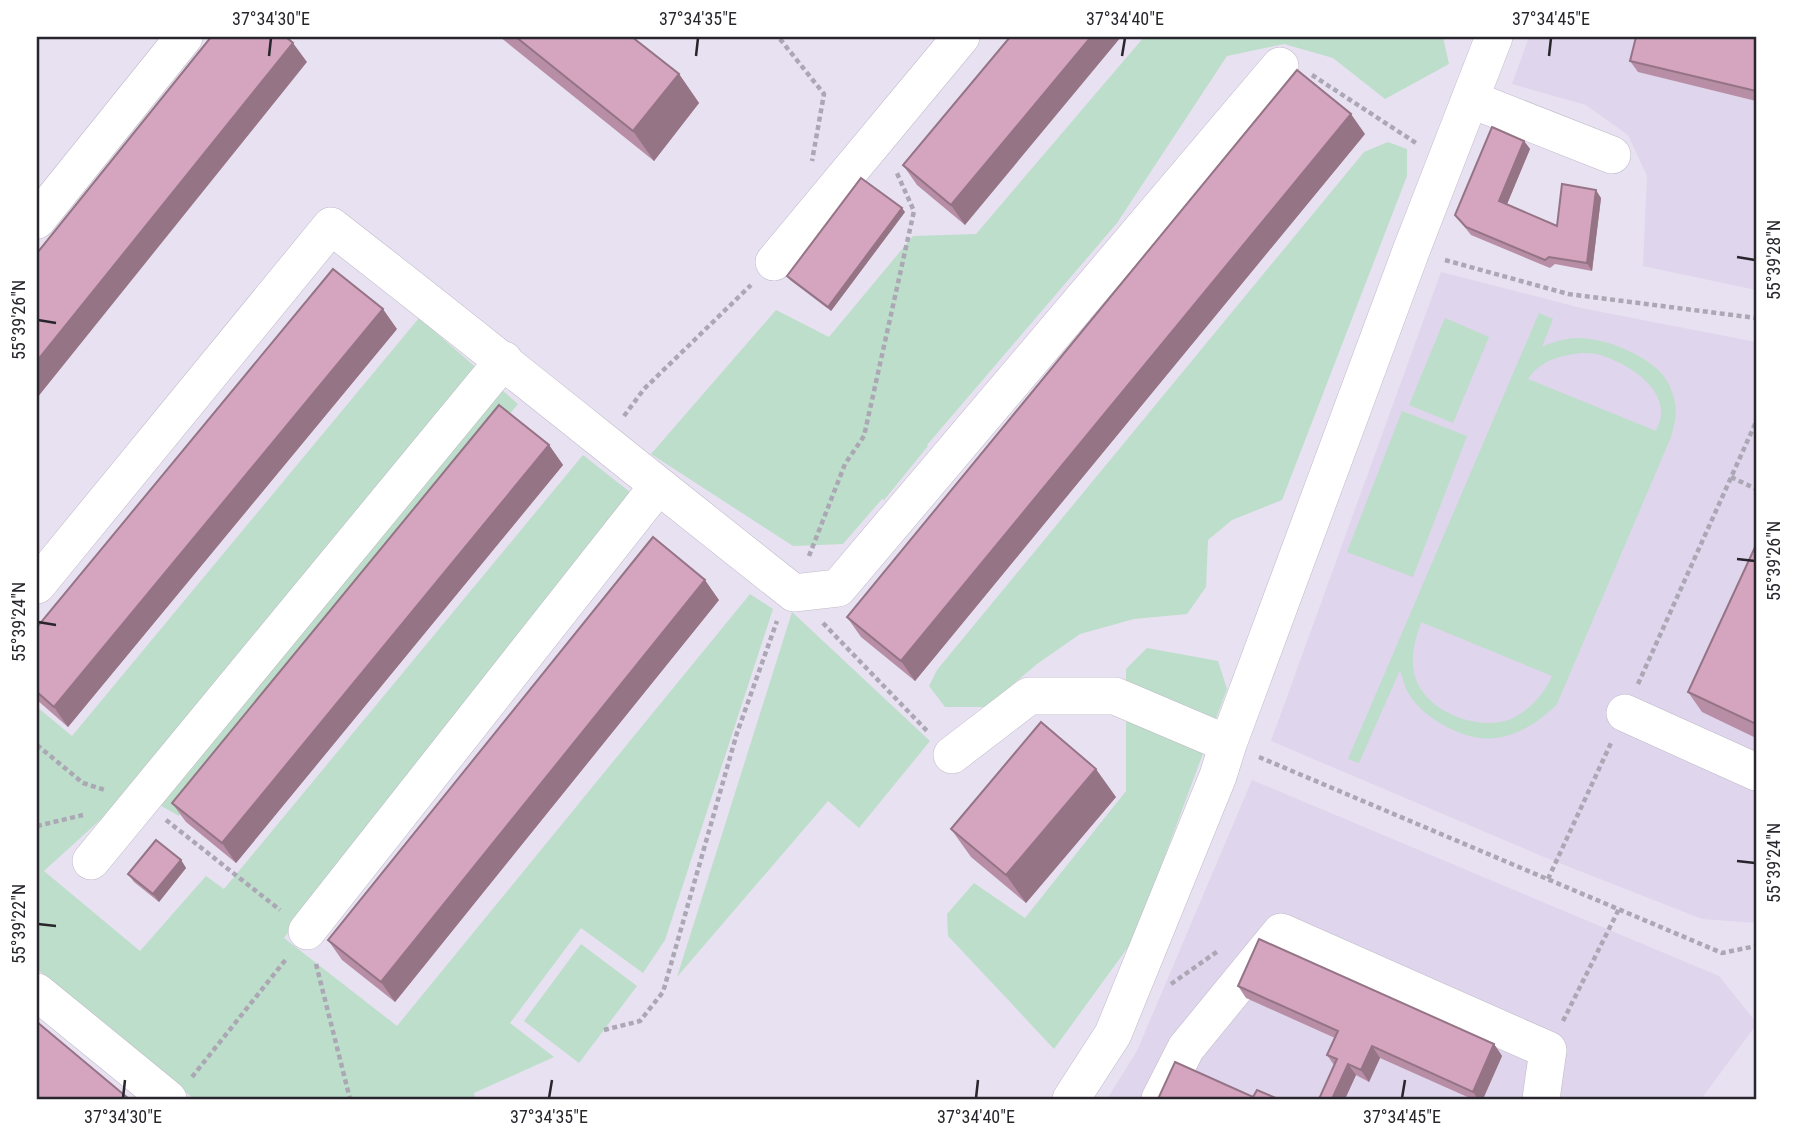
<svg xmlns="http://www.w3.org/2000/svg" width="1793" height="1136" font-family="'Roboto Condensed',sans-serif">
  <style>
    .built { fill: #dfd5ec }
    .green { fill: #bddeca; fill-rule: evenodd }
    .lines { fill: none; stroke-linecap: round; stroke-linejoin: round }
    .minor-casing { stroke: #bfb9c8; stroke-width: 38 }
    .path { stroke: #aca7b4; stroke-width: 4.5; stroke-dasharray: 5 3.5; stroke-linecap: butt }
    .minor { stroke: #fff; stroke-width: 37 }
    .wall { fill: #b78ea5 }
    .shaded-wall { fill: #957486 }
    .building { fill: #d5a5c0; stroke: #957486; stroke-width: 2 }
    .ticks { fill: none; stroke: #28262c; stroke-width: 2.5 }
    .neatline { fill: none; stroke: #28262c; stroke-width: 2.5 }
    .ticks-label { font-size: 18px; text-anchor: middle; fill: #28262c }
  </style>
  <rect width="100%" height="100%" fill="#e8e1f1"/>
  <path class="built" d="M1529,37H1756V290L1643,266L1647,176L1628,135L1586,105L1512,84Z
    M1441,272L1581,308L1756,342V923L1702,919L1544,857L1271,741Z
    M1252,780L1719,976L1756,1022V1025L1701,1099H1107L1137,1051Z"/>
  <path class="green" d="M1144,37H1443L1449,64L1385,99L1333,58L1284,44L1227,56L1117,223L927,445L928,446L884,500L882,499L843,544L793,546L651,454L776,310L829,337L913,236L976,234Z
    M1388,142L1407,149V176L1282,500L1232,520L1208,540L1206,587L1187,614L1134,619L1080,634L1037,664L986,707H945L929,686L937,670L1364,152Z
    M1539,313L1553,319L1542,347C1557,340 1573,336 1590,339C1611,341 1648,357 1662,374C1669,382 1674,395 1675,404C1677,416 1674,426 1671,437L1557,704C1540,721 1520,735 1495,738C1468,742 1430,722 1413,700C1406,692 1403,680 1400,670L1359,763L1348,759ZM1581,353C1588,353 1596,353 1603,356C1627,364 1663,385 1661,415C1661,420 1658,426 1656,431L1528,379C1541,360 1559,356 1581,353ZM1421,623V622L1552,676C1544,694 1529,711 1511,719C1474,733 1416,708 1413,666C1412,651 1416,636 1421,623Z
    M419,318L518,404L179,816L133,790L44,871L140,951L206,876L224,889L583,455L635,496L284,938L397,1026L750,594L773,609L665,940L643,973L581,928L510,1023L554,1057L474,1093L475,1099H194L37,969V707L72,736Z
    M1445,318L1489,337L1453,423L1409,405Z
    M1402,411L1467,436L1413,577L1347,552Z
    M792,612L930,741L859,828L828,801L677,977Z
    M1147,648L1218,661L1227,689L1134,939L1054,1049L948,936L947,914L974,883L1025,918L1126,791V669Z
    M581,944L637,986L579,1063L524,1021Z"/>
  <g class="lines">
    <g class="minor-casing">
      <path id="minor" d="M1470,99L1612,155
        M37,220L184,37
        M774,262L961,37
        M37,585L331,226C487,347 639,471 794,593L838,588L1280,66
        M1625,713L1756,772
        M952,755L1029,696H1115L1228,744
        M91,861L504,360
        M307,931L658,486
        M37,992L168,1099
        M1071,1099L1113,1034L1218,776L1228,744L1411,251L1494,37
        M1160,1099L1186,1048L1281,932L1548,1050L1541,1099"/>
    </g>
    <path class="path" d="M780,39L824,94L812,161
      M1312,75L1416,143
      M1445,260L1568,294L1756,318
      M624,416L644,389L751,285
      M1731,477L1756,489
      M809,556L845,464L864,436L914,211L896,171
      M823,623L929,733
      M1638,684L1756,422
      M37,745L83,783L105,790
      M1259,757L1722,953L1756,946
      M166,820L280,910
      M37,826L83,815
      M1548,879L1611,743
      M316,964L350,1099
      M1171,984L1218,951
      M1563,1021L1619,909
      M604,1030L640,1021L663,992L737,733L777,621
      M192,1077L287,958"/>
    <use href="#minor" class="minor"/>
  </g>
  <path class="wall" d="M500,37H632L679,74L699,103L654,161Z
    M1010,37L965,225L917,185L903,165Z
    M1756,37V101L1638,72L1630,61Z
    M1365,134L915,681L861,637L847,617Z
    M1524,141L1530,149L1507,204L1557,226L1601,198L1592,271L1555,264L1550,268L1471,235L1455,215Z
    M905,212L831,311L790,280L787,276Z
    M397,329L68,727L37,700V627Z
    M549,445L563,465L236,863L186,822L172,803Z
    M1756,545V738L1702,712L1688,692Z
    M719,600L395,1002L342,960L328,940Z
    M1116,797L1026,903L971,857L951,829Z
    M181,860L186,868L159,902L134,882L128,874Z
    M1238,986L1494,1044L1502,1056L1483,1099H1472L1380,1058L1369,1082L1356,1075L1345,1099H1319L1334,1065L1327,1055L1335,1038L1246,998Z"/>
  <path class="shaded-wall" d="M1091,37H1121L965,225L951,205Z
    M293,43L307,62L37,398V361Z
    M679,74L699,103L654,161L633,131Z
    M1351,114L1365,134L915,681L901,661Z
    M1524,141L1530,149L1505,209L1499,201Z
    M1596,190L1601,198L1592,271L1587,263Z
    M902,208L905,212L831,311L828,307Z
    M383,309L397,329L68,727L54,707Z
    M549,445L563,465L236,863L222,843Z
    M705,580L719,600L395,1002L381,982Z
    M1096,769L1116,797L1026,903L1006,875Z
    M181,860L186,868L159,902L153,894Z
    M1494,1044L1502,1056L1483,1099H1478L1473,1092Z
    M1372,1046L1380,1058L1369,1082L1361,1070Z
    M1348,1064L1356,1075L1345,1099H1332Z"/>
  <path class="building" d="M211,37H286L293,43L37,361V253Z
    M516,37H632L679,74L633,131Z
    M1010,37H1091L951,205L903,165Z
    M1636,37H1756V91L1630,61Z
    M1297,70L1351,114L901,661L847,617Z
    M1492,127L1524,141L1499,201L1557,226L1562,184L1596,190L1587,263L1549,257L1545,260L1466,227L1455,215Z
    M861,178L902,208L828,307L787,276Z
    M333,269L383,309L54,707L37,692V627Z
    M499,405L549,445L222,843L172,803Z
    M653,537L705,580L381,982L328,940Z
    M1756,545V724L1688,692Z
    M1041,722L1096,769L1006,875L951,829Z
    M156,840L181,860L153,894L128,874Z
    M1259,939L1494,1044L1473,1092L1372,1046L1361,1070L1348,1064L1332,1099H1319L1337,1059L1327,1055L1338,1031L1238,986Z
    M37,1022L129,1099H37Z
    M1175,1062L1253,1097L1257,1090L1278,1099H1158Z"/>
  <path class="ticks" d="M269,56L271,38M696,56L698,38M1122,56L1125,38M1549,56L1551,38M1737,257L1755,260M38,320L56,323M1737,559L1755,561M38,622L56,625M1737,861L1755,863M38,924L56,926M123,1098L125,1080M549,1098L552,1080M976,1098L978,1080M1402,1098L1405,1080"/>
  <rect width="1793" height="1136" fill="none" stroke="#ffffff" stroke-width="77"/>
  <rect x="38" y="38" width="1717" height="1060" class="neatline"/>
  <g class="ticks-label">
    <text x="271" y="25">37°34'30"E</text>
    <text x="698" y="25">37°34'35"E</text>
    <text x="1125" y="25">37°34'40"E</text>
    <text x="1551" y="25">37°34'45"E</text>
    <text transform="translate(1774 260) rotate(-90)" y="6">55°39'28"N</text>
    <text transform="translate(19 320) rotate(-90)" y="6">55°39'26"N</text>
    <text transform="translate(1774 561) rotate(-90)" y="6">55°39'26"N</text>
    <text transform="translate(19 622) rotate(-90)" y="6">55°39'24"N</text>
    <text transform="translate(1774 863) rotate(-90)" y="6">55°39'24"N</text>
    <text transform="translate(19 924) rotate(-90)" y="6">55°39'22"N</text>
    <text x="123" y="1123">37°34'30"E</text>
    <text x="549" y="1123">37°34'35"E</text>
    <text x="976" y="1123">37°34'40"E</text>
    <text x="1402" y="1123">37°34'45"E</text>
  </g>
</svg>
